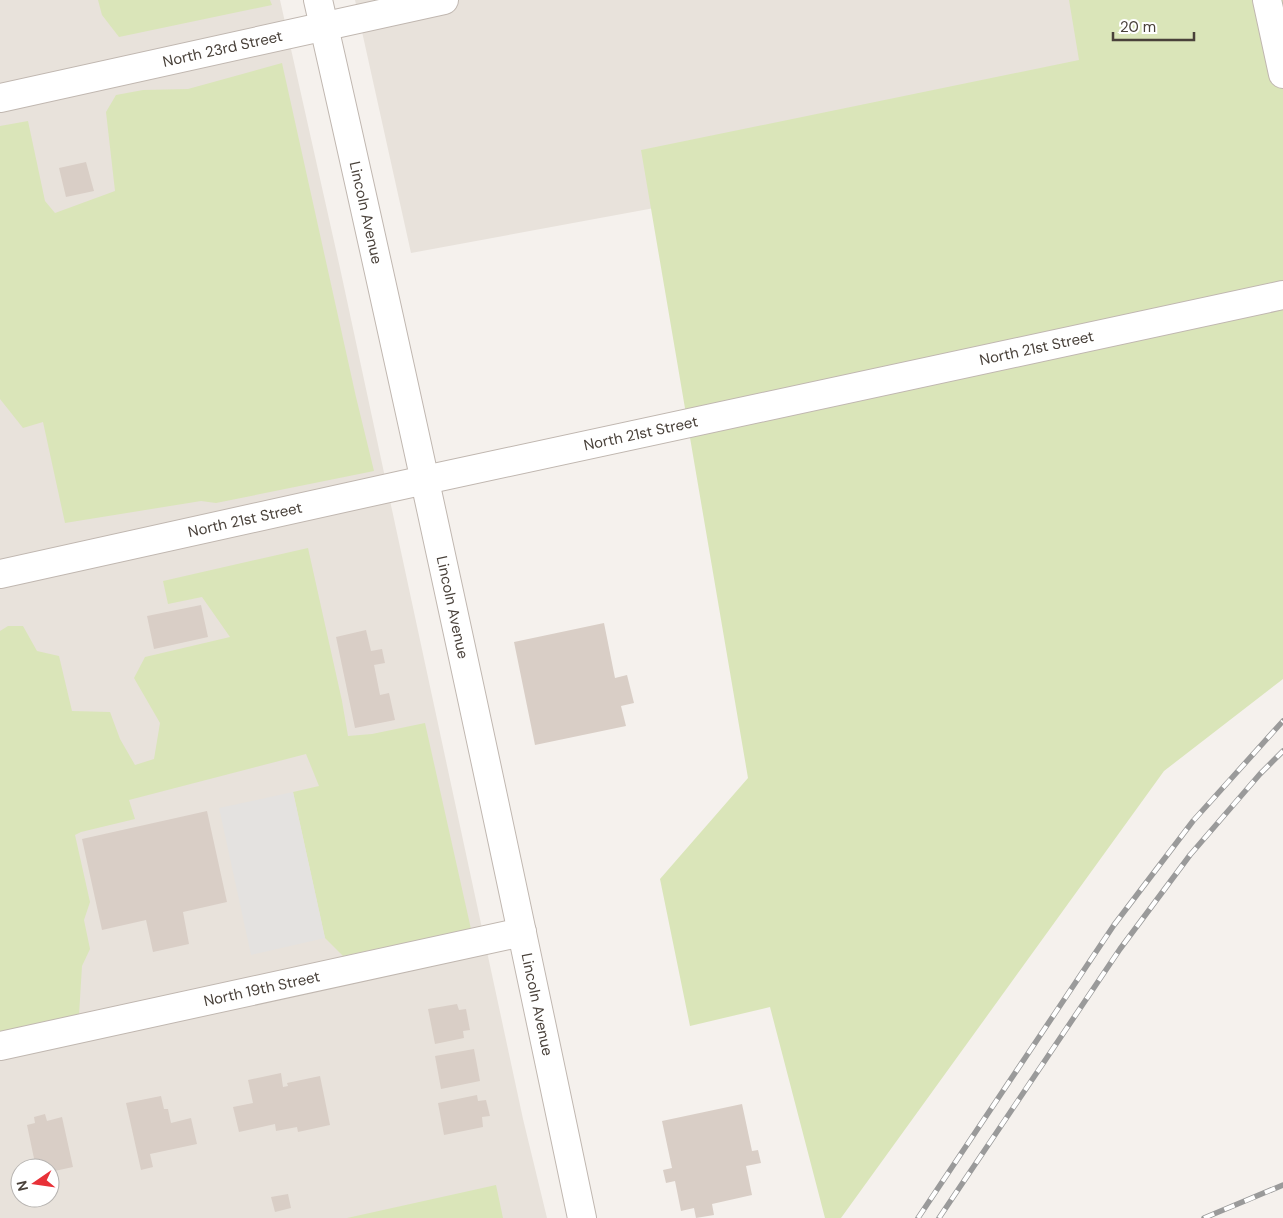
<svg xmlns="http://www.w3.org/2000/svg" width="1283" height="1218" font-family="'DM Sans',sans-serif">
  <style>
    .residential { fill: #e8e2db; fill-rule: evenodd }
    .green { fill: #dae5b9 }
    .parking { fill: #e4e2e0 }
    .building { fill: #d9cec6 }
    .lines { fill: none; stroke-linecap: round; stroke-linejoin: round }
    .minor-casing { stroke: #c0b7b0; stroke-width: 30 }
    .minor { stroke: #fff; stroke-width: 28 }
    .rail-casing { stroke: #9a9a9a; stroke-width: 5.5 }
    .rail { stroke: #fff; stroke-width: 4; stroke-dasharray: 11; stroke-linecap: butt }
    .labels { text-anchor: middle; stroke-width: 4.5; stroke-linejoin: round; paint-order: stroke }
    .street-label { font-size: 15px; fill: #49413a; stroke: #fff }
  </style>
  <rect width="100%" height="100%" fill="#f5f1ed"/>
  <path class="residential" d="M0,0H280L340,268L523,1119L547,1218H0ZM20,1168H50V1198H20Z
    M355,0H1283V92L411,253Z"/>
  <path class="green" d="M98,0H270L272,5L119,37L102,15Z
    M1069,0H1283V679L1164,771L841,1218H825L770,1007L690,1026L660,879L748,778L641,150L1079,60Z
    M282,63L356,397L374,471L216,503L201,501L65,523L43,422L23,428L0,399V126L28,121L45,201L55,213L115,191L106,112L116,95L143,90L188,89Z
    M308,548L342,701L348,736L372,734L425,723L471,929L343,956L325,938L293,792L319,786L306,754L129,800L135,819L81,832L75,835L90,902L84,920L90,949L82,966L79,1015L0,1032V631L8,626H23L37,651L59,656L72,711L110,712L120,739L135,765L154,759L160,723L134,678L145,657L230,637L202,597L168,604L163,581Z
    M496,1185L503,1218H347Z"/>
  <path class="parking" d="M293,792L325,938L251,955L219,808Z"/>
  <path class="building" d="M86,162L94,191L66,197L59,168Z
    M201,605L208,637L154,649L147,616Z
    M604,623L615,678L627,675L634,703L621,706L626,726L535,745L514,642Z
    M366,630L371,651L382,649L385,663L374,665L380,695L389,693L395,720L355,728L336,637Z
    M207,811L227,902L183,912L189,944L153,952L146,920L102,930L82,839Z
    M457,1004L459,1010L466,1009L470,1030L463,1031L464,1038L435,1044L428,1009Z
    M474,1049L480,1081L441,1089L435,1056Z
    M281,1073L283,1087L288,1086L287,1083L320,1076L330,1125L298,1132L297,1127L276,1131L275,1124L239,1132L233,1107L253,1103L248,1080Z
    M477,1095L478,1101L486,1100L490,1116L482,1117L483,1127L444,1135L438,1103Z
    M161,1096L164,1109H168L171,1123L191,1118L197,1144L150,1154L153,1167L141,1170L126,1103Z
    M742,1104L752,1151L758,1150L761,1163L746,1166L752,1195L712,1204L714,1215L696,1218L694,1208L681,1211L675,1181L666,1183L663,1170L672,1168L662,1121Z
    M45,1114L47,1121L62,1117L73,1167L50,1172V1168H36L27,1125L35,1123L34,1117Z
    M288,1194L291,1208L275,1212L271,1197Z"/>
  <g class="lines">
    <g class="minor-casing">
      <g id="minor">
        <path id="s1" d="M318,0C410,405 497,811 582,1218"/>
        <path d="M1267,0L1283,74"/>
        <path id="s2" d="M0,98L444,0"/>
        <path id="s3" d="M0,574L425,480L1283,295"/>
        <path id="s4" d="M0,1046L522,932"/>
      </g>
    </g>
    <use href="#minor" class="minor"/>
    <g class="rail-casing">
      <path id="rail" d="M918,1218L1114,925L1193,821L1283,721
        M939,1218L1120,949L1190,855L1260,774L1283,751
        M1204,1218L1283,1185"/>
    </g>
    <use href="#rail" class="rail"/>
  </g>
  <g class="labels">
    <g class="street-label">
      <text dy="5" stroke="none"><textPath href="#s2" startOffset="228">North 23rd Street</textPath></text>
      <text dy="5" stroke="none"><textPath href="#s1" startOffset="218">Lincoln Avenue</textPath></text>
      <text dy="5" stroke="none"><textPath href="#s3" startOffset="1061">North 21st Street</textPath></text>
      <text dy="5" stroke="none"><textPath href="#s3" startOffset="656">North 21st Street</textPath></text>
      <text dy="5" stroke="none"><textPath href="#s3" startOffset="251">North 21st Street</textPath></text>
      <text dy="5" stroke="none"><textPath href="#s1" startOffset="622">Lincoln Avenue</textPath></text>
      <text dy="5" stroke="none"><textPath href="#s4" startOffset="268">North 19th Street</textPath></text>
      <text dy="5" stroke="none"><textPath href="#s1" startOffset="1028">Lincoln Avenue</textPath></text>
    </g>
  </g>
  <g transform="translate(35 1183) rotate(257)"><circle r="24" fill="#ffffff" stroke="#b6b3b0"/>
  <path d="M0-4L9 19L0 12L-9 19Z" fill="#e83138"/>
  <text y="-8" font-size="14" font-weight="bold" text-anchor="middle" fill="#49413a">N</text>
  </g>
  <path d="M1113 32v8h81v-8" fill="none" stroke="#49413a" stroke-width="2.5"/>
  <text x="1120" y="32" font-size="15" fill="#49413a" stroke="#ffffff" stroke-width="4" paint-order="stroke">20 m</text>
</svg>
